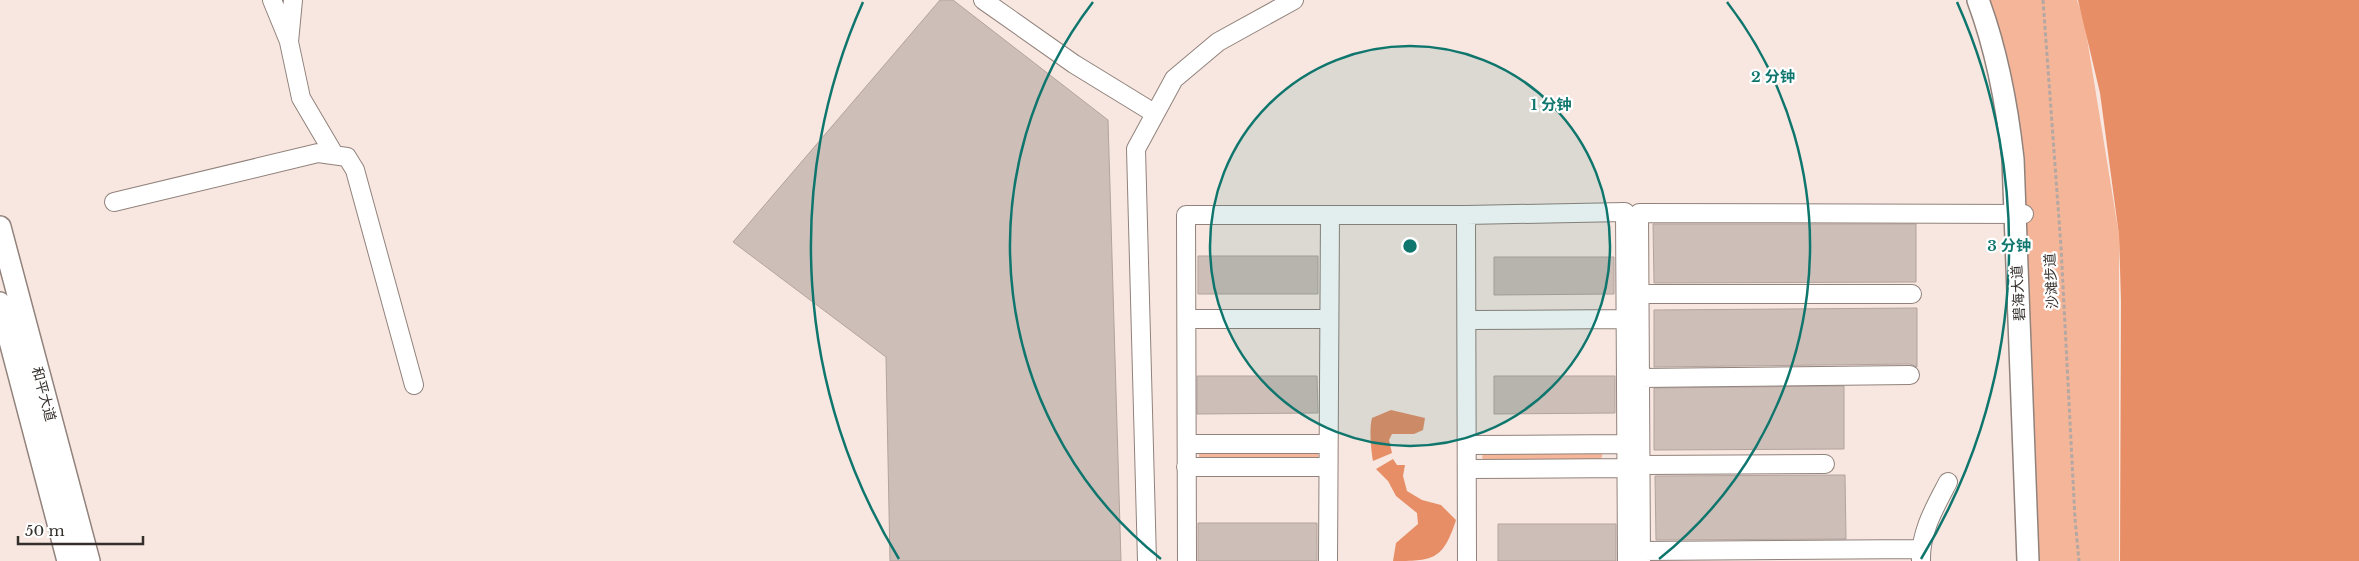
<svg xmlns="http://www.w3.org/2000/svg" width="2359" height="561" font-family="'Libre Baskerville','Noto Sans SC',serif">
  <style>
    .green { fill: #f5b599 }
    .water { fill: #e78e66 }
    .building { fill: #cebeb8; stroke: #b2a39d }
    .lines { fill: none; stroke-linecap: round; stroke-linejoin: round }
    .minor-casing { stroke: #91827c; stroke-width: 20 }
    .major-casing { stroke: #91827c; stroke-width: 24 }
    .path { stroke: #b5a8a3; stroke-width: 3; stroke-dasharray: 4 2.5; stroke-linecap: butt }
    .minor { stroke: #fff; stroke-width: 18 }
    .major { stroke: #fff; stroke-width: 21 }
    .ring { fill: none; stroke: #0f766e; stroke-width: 2.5 }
    .labels { text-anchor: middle; stroke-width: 4.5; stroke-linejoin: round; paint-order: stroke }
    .street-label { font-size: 14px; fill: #352f2c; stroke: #fff }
    .centre { fill: #0f766e; stroke: #fff; stroke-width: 2.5 }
    .ring-label { font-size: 15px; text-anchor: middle; font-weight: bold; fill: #0f766e; stroke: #fff; stroke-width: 4.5; stroke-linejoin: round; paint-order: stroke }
  </style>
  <rect width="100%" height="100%" fill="#f7e7e0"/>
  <path class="green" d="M1985,0H2077L2084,20L2119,235V561H2038L1996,27Z
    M1199,451H1318V459H1199Z
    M1483,451L1603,452L1601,460L1486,461L1482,458Z"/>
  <path class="water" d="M2078,0H2359V561H2120L2121,301L2119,235L2100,93Z
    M1391,410L1425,418L1423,430L1414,434H1392L1389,440L1392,453L1373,461C1371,449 1369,429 1372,418Z
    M1393,459L1397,465H1405L1403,476L1407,491L1422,500L1441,505L1456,520C1443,561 1432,561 1393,561L1396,543L1418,524L1417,513L1396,496L1388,481L1376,469Z"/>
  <path class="building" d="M940,0H953L1108,120L1121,561H890L886,357L733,242Z
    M1653,224H1916V282L1654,283Z
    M1198,256H1318V294H1198Z
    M1494,257H1614V294L1494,295Z
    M1917,308V367L1910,364L1654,367V310Z
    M1197,376H1317L1318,413L1197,414Z
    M1494,376H1615V413L1494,414Z
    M1844,386V449L1654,450V388Z
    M1845,475L1846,539L1656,540L1655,476Z
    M1198,523H1317V561H1198Z
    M1498,524H1616V561H1498Z"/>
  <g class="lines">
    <g class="minor-casing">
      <path id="minor" d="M272,0L288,39
        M293,0L289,42L301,98L334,154
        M983,0L1074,64L1154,113
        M114,202L318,153L347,157L355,170L414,385
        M1466,215L1467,561
        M1640,294H1912
        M1187,319H1329
        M1467,320L1626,319
        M1640,378L1910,375
        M1187,444H1328
        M1468,445L1627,444
        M1641,465L1825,464
        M1186,467H1328
        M1468,469L1627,468
        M1641,551L1920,549
        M1147,561L1136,149L1174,79L1218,42L1294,0
        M1187,561L1186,215H1466L1625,212L1627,561
        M1328,561L1330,215
        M1641,561L1639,213L2024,214
        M1921,561C1920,532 1935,507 1948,482"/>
    </g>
    <g class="major-casing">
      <path id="major" d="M1978,0C1997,51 2007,105 2013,159L2028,561
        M0,227L89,561
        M0,303L68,561"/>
    </g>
    <path class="path" d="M2043,0L2061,247L2075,519L2079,561"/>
    <use href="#minor" class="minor"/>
    <use href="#major" class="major"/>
  </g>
  <circle cx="1410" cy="246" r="200" fill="#0f766e" fill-opacity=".12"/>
  <g class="ring">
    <circle cx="1410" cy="246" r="200"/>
    <path d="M1161 559A400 400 0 0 1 1093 2M1727 2A400 400 0 0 1 1659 559"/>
    <path d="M899 559A599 599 0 0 1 863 2M1957 2A599 599 0 0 1 1921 559"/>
  </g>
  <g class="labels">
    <g class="street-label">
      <text transform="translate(2051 281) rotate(-93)" y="5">沙滩步道</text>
      <text transform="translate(2018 293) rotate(-93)" y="5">碧海大道</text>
      <text transform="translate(44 394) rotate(75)" y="5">和平大道</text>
    </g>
  </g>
  <circle cx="1410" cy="246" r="8" class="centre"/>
  <g class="ring-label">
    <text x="1773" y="82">2 分钟</text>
    <text x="1551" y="110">1 分钟</text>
    <text x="2009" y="251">3 分钟</text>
  </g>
  <path d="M18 536v8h125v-8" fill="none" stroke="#352f2c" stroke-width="2.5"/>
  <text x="25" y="536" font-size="15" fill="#352f2c" stroke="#ffffff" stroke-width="4" paint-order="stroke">50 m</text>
</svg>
